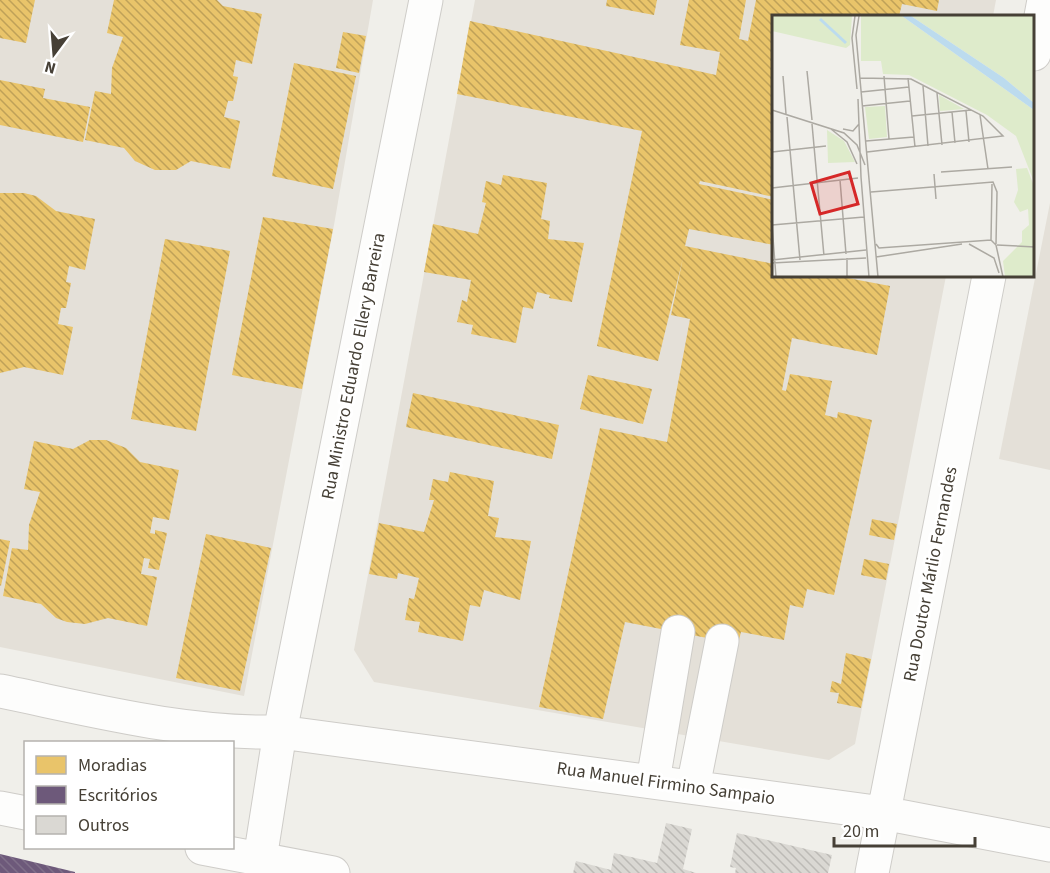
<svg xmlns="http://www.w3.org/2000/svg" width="1050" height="873" font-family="'Source Sans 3',sans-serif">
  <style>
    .residential { fill: #e4e0d8 }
    .homes { fill: url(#homes-back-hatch) }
    .offices { fill: url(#offices-back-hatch) }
    .building { fill: url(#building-back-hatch) }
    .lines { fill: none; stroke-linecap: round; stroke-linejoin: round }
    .minor-casing { stroke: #ceccc8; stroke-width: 35 }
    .minor { stroke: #fdfdfc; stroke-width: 33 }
    .labels { text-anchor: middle; stroke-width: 6; stroke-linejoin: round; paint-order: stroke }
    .street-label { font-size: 18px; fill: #464036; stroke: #fff }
    .inset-river { fill: none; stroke: #bcdbee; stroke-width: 3 }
    .inset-road { fill: none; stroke: #aca9a2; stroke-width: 1.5 }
    .view { fill: #d62828; fill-opacity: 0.15; stroke: #d62828; stroke-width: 3 }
    .inset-edge { fill: none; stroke: #464036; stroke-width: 3 }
  </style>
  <defs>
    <pattern id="homes-back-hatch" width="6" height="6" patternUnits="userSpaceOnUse" patternTransform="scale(1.5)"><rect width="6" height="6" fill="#e9c46a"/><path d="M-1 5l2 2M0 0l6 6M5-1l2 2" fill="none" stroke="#bfa158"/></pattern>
    <pattern id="offices-back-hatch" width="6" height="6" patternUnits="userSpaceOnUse" patternTransform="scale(1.5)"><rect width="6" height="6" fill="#6d597a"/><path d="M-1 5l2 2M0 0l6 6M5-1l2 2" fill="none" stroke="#7f6f89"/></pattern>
    <pattern id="building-back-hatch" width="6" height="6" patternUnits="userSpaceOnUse" patternTransform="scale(1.5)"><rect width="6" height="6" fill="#dad8d3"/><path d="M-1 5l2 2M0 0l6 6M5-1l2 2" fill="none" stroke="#bcbab6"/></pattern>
  </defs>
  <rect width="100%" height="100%" fill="#f0efea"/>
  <path class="residential" d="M0,0H373L334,225L244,696L0,647Z
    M475,0H996L993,16H774V276H946L855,744L829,760L374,682L354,650Z
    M1050,203V470L999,459Z"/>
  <path class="homes" d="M0,0H35L26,43L0,38Z
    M114,0H217L223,6L262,14L252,64L236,60L233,76L238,77L233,101H228L224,117L240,121L230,169L191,161L176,170H155L135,161L124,148L85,140L95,91L111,94L112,68L123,37L107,33Z
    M607,0H657L654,15L606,6Z
    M689,0H746L739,39L748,41L756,0H939L937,11L902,4L899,16H774V197L700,181L699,184L774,200V245L689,229L685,246L774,264V276H837L890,286L877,355L792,338L782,390L786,391L790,374L832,381L825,415L837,418L838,412L872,420L834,595L807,589L803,608L790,605L784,640L741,632L738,644L625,622L603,719L539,707L600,428L667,442L690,319L671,315L683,258L658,361L597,346L642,131L457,94L470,21L716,75L720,52L680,45Z
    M343,32L366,36L359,73L336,68Z
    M294,63L356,76L333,189L272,176Z
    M0,80L45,89L43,98L90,107L83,142L0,125Z
    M503,175L547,183L541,219L550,221L548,239L584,243L572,302L549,298L550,295L537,292L533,309L523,307L516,343L471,334L473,325L457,322L462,300L467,302L471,280L424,272L433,224L478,234L486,203L482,202L486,181L501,185Z
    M0,193H24L36,196L56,211L95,219L85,270L69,266L66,282L71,283L66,308H61L58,324L73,327L63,375L24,367L0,373Z
    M263,217L333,229L302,389L232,375Z
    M165,239L230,251L196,431L131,419Z
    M588,375L652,389L643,424L580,409Z
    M413,393L559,425L552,459L406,427Z
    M90,440H106L126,448L140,462L179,470L169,520L153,517L150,533L155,534V530L167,533L159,570L148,568L150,559L144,558L141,574L157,577L147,626L108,618L85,624L67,622L56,618L41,604L3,596L12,548L28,550L29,525L40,492L24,489L34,441L73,449Z
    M450,472L494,481L488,516L499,518L495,537L531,541L520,600L484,590L480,607L470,605L463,641L418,632L420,622L405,620L409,598L414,599L419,578L398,573L397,579L369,574L379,523L424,532L434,500H429L433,479L448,482Z
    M872,519L897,524L894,540L869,535Z
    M206,534L271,548L240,691L176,678Z
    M0,539L10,541L1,586L0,585Z
    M864,559L889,564L886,580L861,575Z
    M846,653L871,659L861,708L837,703L839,693L830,692L832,681L841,684Z"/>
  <path class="offices" d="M0,854L75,872V873H0Z"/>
  <path class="building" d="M666,823L692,829L683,869L696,873H573L576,861L611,870L614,853L657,863Z
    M737,833L832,855L828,873H735L736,868L730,867Z"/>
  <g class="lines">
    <g class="minor-casing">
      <path id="minor" d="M1034,54L1044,0
        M0,691C93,710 184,734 280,732L883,813L1050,845
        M653,781L678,632
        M693,787L722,641
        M0,808L26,813
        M202,848L333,873
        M260,859L280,732L426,0
        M872,873L989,276"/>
    </g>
    <use href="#minor" class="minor"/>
  </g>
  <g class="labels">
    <g class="street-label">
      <text transform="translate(353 366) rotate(-79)" y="6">Rua Ministro Eduardo Ellery Barreira</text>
      <text transform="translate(930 574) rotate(-79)" y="6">Rua Doutor Márlio Fernandes</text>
      <text transform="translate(666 783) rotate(8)" y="6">Rua Manuel Firmino Sampaio</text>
    </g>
  </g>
  <g transform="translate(772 15)">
    <rect width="262" height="262" fill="#f0efea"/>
    <path d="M113,91L115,122L97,124L93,92ZM255,153L262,171V262H233L231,246L250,227V216L257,210L256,194L248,197L242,187L246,175L244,154Z" fill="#deebcb"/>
    <path d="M0,1H80L78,30L74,33L0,16ZM167,80L192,94L168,96ZM55,115L72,126L83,147L56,148Z" fill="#deebcb"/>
    <path d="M89,1H130L262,95V167L244,121L215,100L137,60L111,59L109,46H89ZM139,1H262V88L232,63Z" fill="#deebcb"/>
    <path d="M130,1H139L232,63L262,88V95Z" fill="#bcdbee"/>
    <path class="inset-river" d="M48,4L74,28"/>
    <path class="inset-road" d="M83,1L80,23L85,74M87,1L84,20L98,175M35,56L40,105M11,61L14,99M112,61L117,124M88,63L139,64L211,101L231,121L95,137M136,63L143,132M151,71L156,131M89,77L137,72M165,78L170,130M86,84L89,162M90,91L138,86M0,95L72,118L85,130L93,150M194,96L197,127M180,97L183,128M208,100L216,154M140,101L199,95M15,102L28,245M40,109L52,241M59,114L75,127L85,149M71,114L81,116L87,109M94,126L142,122M0,137L54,131M169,157L240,152M162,159L164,184M89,162L97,262M68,165L74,239M0,173L86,163M98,175L106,262M99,177L221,167L225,177L224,229M0,210L92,202M0,210L4,262M219,225L220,169M104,229L107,233L219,225L224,230L231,262M197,229L222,243L227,258M225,230L263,232M104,242L190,229M75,243V262M0,245L94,235M0,248L94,243"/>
    <path class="view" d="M77,157L86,189L48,199L39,168Z"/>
    <rect width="262" height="262" class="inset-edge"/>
  </g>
  <rect x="24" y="741" width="210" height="108" fill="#ffffff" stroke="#b5b3af" stroke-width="1.5"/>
  <rect x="36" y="756" width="30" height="18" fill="#e9c46a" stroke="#b5b3af" stroke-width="1.5"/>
  <text x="78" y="771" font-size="18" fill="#464036">Moradias</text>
  <rect x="36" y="786" width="30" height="18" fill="#6d597a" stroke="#b5b3af" stroke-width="1.5"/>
  <text x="78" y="801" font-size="18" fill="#464036">Escritórios</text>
  <rect x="36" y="816" width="30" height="18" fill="#dad8d3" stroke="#b5b3af" stroke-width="1.5"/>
  <text x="78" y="831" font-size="18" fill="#464036">Outros</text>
  <g transform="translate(54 54) rotate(196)" stroke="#ffffff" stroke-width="4.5" paint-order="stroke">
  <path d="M0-4.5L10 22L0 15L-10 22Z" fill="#464036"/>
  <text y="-9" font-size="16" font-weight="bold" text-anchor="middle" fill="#464036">N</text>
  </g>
  <path d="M834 837v9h141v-9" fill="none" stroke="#464036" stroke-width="3"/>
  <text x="843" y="837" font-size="18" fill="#464036" stroke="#ffffff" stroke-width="4.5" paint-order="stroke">20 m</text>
</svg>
